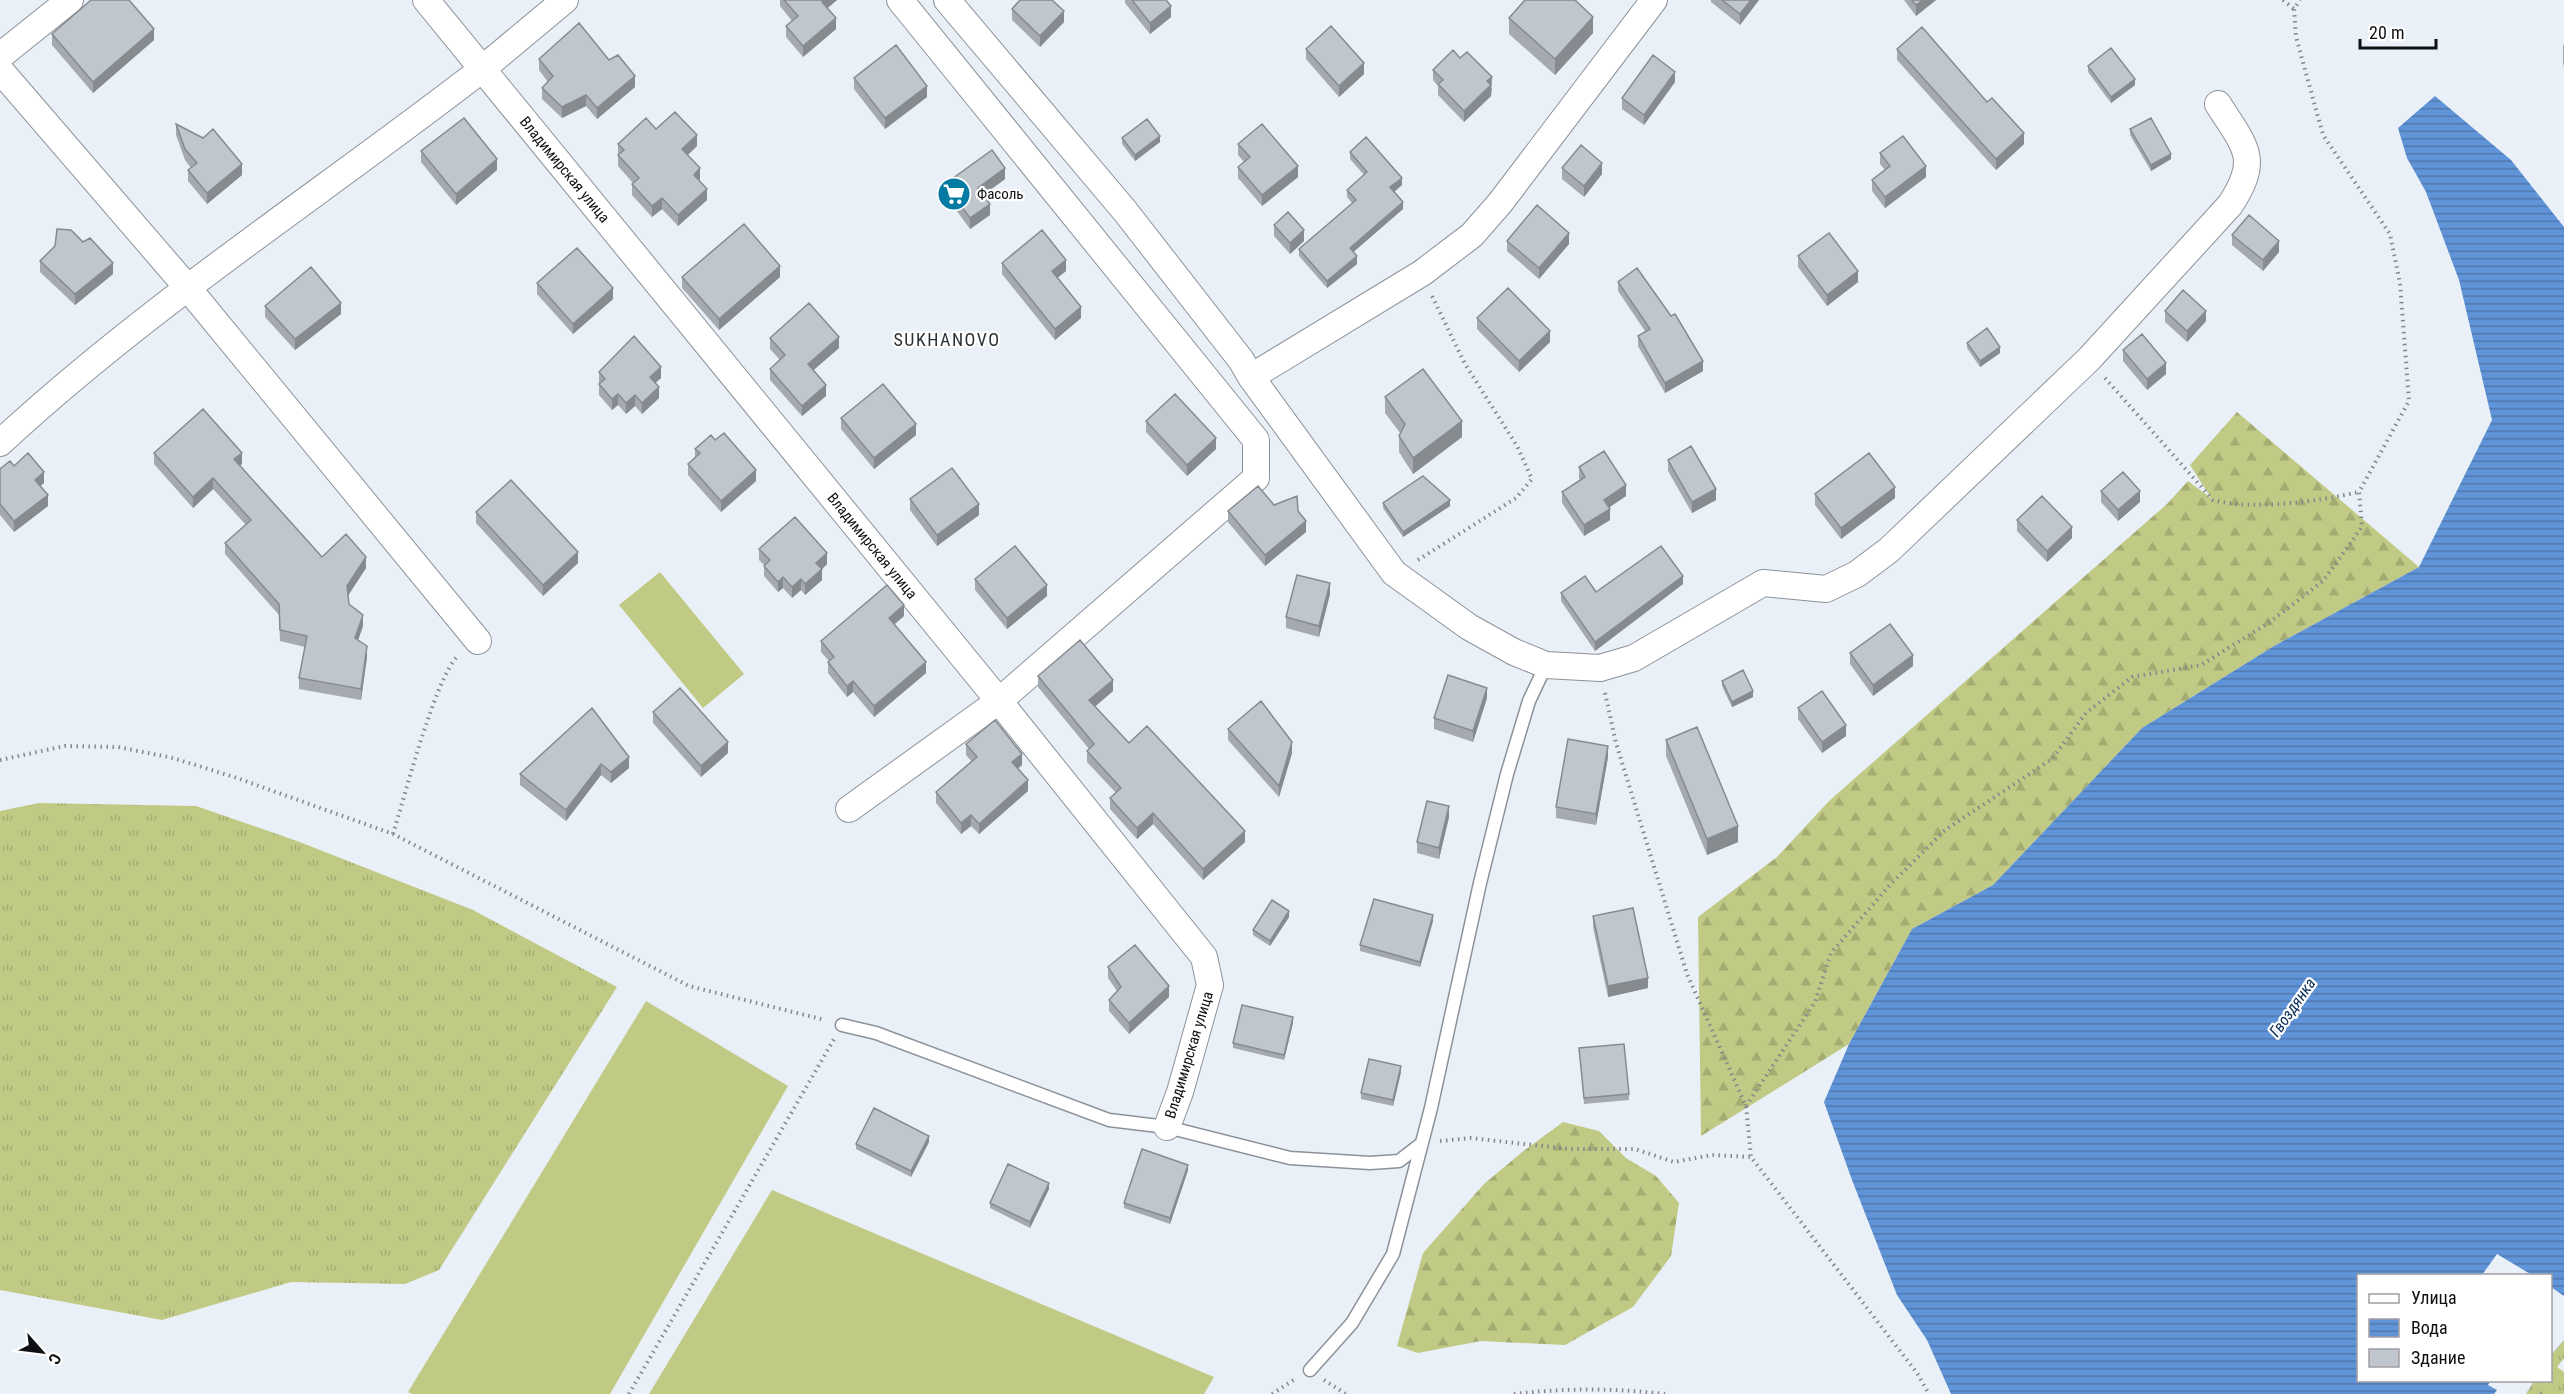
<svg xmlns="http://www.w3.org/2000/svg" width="2564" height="1394" font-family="'Roboto Condensed',sans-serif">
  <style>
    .grass { fill: url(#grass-tufts) }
    .forest { fill: url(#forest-firs) }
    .garden { fill: #c0ca85 }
    .water { fill: url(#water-rules) }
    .pier { fill: #eaf0f7 }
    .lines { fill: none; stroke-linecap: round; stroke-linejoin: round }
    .service-casing { stroke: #8c9299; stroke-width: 15 }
    .minor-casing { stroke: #8c9299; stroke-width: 28 }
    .path { stroke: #83878c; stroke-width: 4; stroke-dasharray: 1.5 4.5; stroke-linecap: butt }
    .service { stroke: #fff; stroke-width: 12 }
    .minor { stroke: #fff; stroke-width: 26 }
    .wall { fill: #a5aab0 }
    .shaded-wall { fill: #868b90 }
    .building { fill: #c0c6cd; stroke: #868b90; stroke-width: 1.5 }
    .labels { text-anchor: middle; stroke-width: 4.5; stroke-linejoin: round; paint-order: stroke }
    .street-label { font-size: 15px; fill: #0e1013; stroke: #fff }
    .poi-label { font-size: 15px; fill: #0e1013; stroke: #fff; text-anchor: start }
    .water-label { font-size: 16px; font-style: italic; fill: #072c57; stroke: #fff }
    .quarter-label { font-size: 18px; letter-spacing: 1.5px; fill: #2d3237; stroke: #fff }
  </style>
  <defs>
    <pattern id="grass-tufts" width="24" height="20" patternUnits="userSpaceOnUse" patternTransform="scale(1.5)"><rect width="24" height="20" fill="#c0ca85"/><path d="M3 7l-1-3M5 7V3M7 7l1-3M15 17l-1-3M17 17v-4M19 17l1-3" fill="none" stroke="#a4ac72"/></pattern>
    <pattern id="forest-firs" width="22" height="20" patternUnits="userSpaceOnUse" patternTransform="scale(1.5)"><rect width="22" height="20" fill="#c0ca85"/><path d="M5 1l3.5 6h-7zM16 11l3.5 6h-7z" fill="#a4ac72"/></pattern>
    <pattern id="water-rules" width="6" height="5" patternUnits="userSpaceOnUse" patternTransform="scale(1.5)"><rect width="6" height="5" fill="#6094d8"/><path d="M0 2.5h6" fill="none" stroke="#4e77ae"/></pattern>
  </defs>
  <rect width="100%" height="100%" fill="#eaf0f7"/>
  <path class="grass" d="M39,803L196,806L297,841L473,910L617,987L439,1270L405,1284L291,1282L162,1320L0,1290V811Z
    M2564,1340V1358L2557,1367L2564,1372V1394H2526L2534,1381L2550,1380L2551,1355Z"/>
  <path class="forest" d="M2237,412L2419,567L2274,646L2142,728L1993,885L1912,929L1849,1044L1701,1136L1698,917L1777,857L1829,801L2167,504L2188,481L2211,498L2190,465Z
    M1563,1122L1599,1131L1626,1158L1656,1176L1679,1203L1671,1256L1633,1307L1565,1345L1481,1341L1418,1353L1397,1346L1423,1253L1484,1184L1521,1153Z"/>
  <path class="garden" d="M660,572L744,674L703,708L619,605Z
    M646,1001L788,1086L610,1394H412L408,1392Z
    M772,1190L1214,1377L1204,1394H649Z"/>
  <path class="water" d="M2435,96L2511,160L2564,227V1340L2551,1355L2550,1276H2358V1380L2534,1381L2526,1394H1951L1927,1340L1897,1295L1852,1180L1824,1102L1849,1044L1912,929L1993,885L2142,728L2274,646L2419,567L2492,420L2459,280L2426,192L2407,158L2398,128Z"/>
  <path class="pier" d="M2497,1254L2532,1275H2482Z
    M2551,1287L2564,1296V1340L2551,1355Z
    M2491,1380H2534V1381L2526,1394H2494L2497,1390L2488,1385Z"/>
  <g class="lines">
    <g class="service-casing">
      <path id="service" d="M842,1025L876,1033L1109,1120L1167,1127L1290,1158L1370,1163L1399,1161L1421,1144
        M1310,1370L1352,1323L1393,1254L1431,1108L1480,883L1507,774L1529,701L1546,665"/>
    </g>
    <g class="minor-casing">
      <g id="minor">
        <path id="s1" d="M426,0L999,701L1204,957L1210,985L1180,1092L1167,1127"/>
        <path d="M947,0L1125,211L1241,360L1251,377L1422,273L1472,235L1500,203L1654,0"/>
        <path d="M0,56L70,0"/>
        <path d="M0,70L187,287L478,641"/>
        <path d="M1251,377L1394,573L1469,627L1514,652L1546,665L1600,668L1634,658L1763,583L1826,589L1857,574L1889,550L2089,359L2230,205C2261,158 2245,147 2218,104"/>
        <path d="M0,443C149,305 321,194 481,70C509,47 537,23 565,0"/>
        <path d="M849,809L999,701L1256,478V440L900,0"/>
      </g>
    </g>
    <path class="path" d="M2283,0L2294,9
      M2105,378L2213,500C2253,511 2319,501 2359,492
      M1418,560L1516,498L1532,479L1517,446L1465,364L1432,296
      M1605,693L1616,743L1687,974L1746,1106L1751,1157L1917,1373L1929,1394
      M0,760L65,746L118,747L173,758L234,777L393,834L689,986L825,1020
      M393,834C404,799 436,675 458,656
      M1746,1106L1815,1002L1831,953L1889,886L1945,830L2052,759L2086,713L2132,677L2201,665L2270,622L2323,581L2362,527L2359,492L2409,401L2400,283L2390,234L2323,135L2296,37L2294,9L2300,0
      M1440,1141L1471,1138L1569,1149H1635L1674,1162L1712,1155L1751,1157
      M1324,1380L1346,1394
      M2540,1393L2542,1394
      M629,1394L834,1039
      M1272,1394L1295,1379
      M1514,1394C1565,1388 1614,1388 1665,1394"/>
    <use href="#service" class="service"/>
    <use href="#minor" class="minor"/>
  </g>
  <path class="wall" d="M780,0H837L827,8L836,29L803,57L786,37V26L792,21L780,6Z
    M1125,0H1166L1171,17L1150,34L1125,3Z
    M1711,0H1759L1740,25L1711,2Z
    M1904,0H1936L1916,16Z
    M1012,9L1064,22L1040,47L1012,20Z
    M1509,18L1593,33L1555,75L1509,34Z
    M52,34L154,40L93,93L52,45Z
    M2564,44V68L2563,62V46Z
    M1306,49L1364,74L1339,97L1306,59Z
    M1897,49L2024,144L1996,170L1897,60Z
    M539,59L609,60L635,87L597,119L586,106L562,118L542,99V88L548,82L539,70Z
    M2088,66L2135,85L2111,103L2088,72Z
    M1433,70L1492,88L1491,96L1464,122L1438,95V86L1433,80Z
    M854,78L927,97L885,129L854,89Z
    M1675,82L1644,125L1622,109V98Z
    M176,124L242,175L207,204L188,181V170L191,168L185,160L176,135Z
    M656,129L697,146L688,155L700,179L699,181L707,200L678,226L662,209L652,217L632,195V184L633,183L618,166V144Z
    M2130,129L2171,159L2151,171L2130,135Z
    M1122,138L1160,142L1135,161L1122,144Z
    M1238,144L1298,177L1262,206L1238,178V167L1244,162L1238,155Z
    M421,151L497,170L456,205L421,162Z
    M1350,152L1402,185L1394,192L1403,209L1353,252L1357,264L1327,288L1299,256V249L1352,203L1347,197V190L1364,175L1350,159Z
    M1880,153L1926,177L1885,208L1872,191V180L1885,170L1880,164Z
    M1562,168L1602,174L1584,197L1562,179Z
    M1005,179L983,195L990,215L970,229L945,195V184Z
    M1274,225L1304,241L1290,254L1274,236Z
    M2232,235L2279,252L2263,271L2232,245Z
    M1507,241L1569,244L1539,279L1507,251Z
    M1798,256L1858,282L1827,306L1798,267Z
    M40,261L113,274L75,305L40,272Z
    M1002,263L1066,271L1057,278L1081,318L1055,340L1002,274Z
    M682,277H780L719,330L682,288Z
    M1618,282L1671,316L1703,371L1665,393L1638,346V336L1645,331L1618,291Z
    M537,283L613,299L573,334L537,294Z
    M265,306L341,314L295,350L265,317Z
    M2165,311L2206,321L2187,342L2165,322Z
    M1477,318L1550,342L1519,372L1477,329Z
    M770,338L839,348L813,370L826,396L802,416L770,380V369L780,360L770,349Z
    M1967,343L2000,353L1980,367L1967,348Z
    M2123,350L2166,374L2147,390L2123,361Z
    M599,372L661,378L655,383L659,398L642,414L635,406L626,414L618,405L612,410L599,395Z
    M1385,397L1462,437L1413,474L1399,452V436L1401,434L1385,413Z
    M841,418L916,435L874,469L841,429Z
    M1146,421L1216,449L1187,476L1146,432Z
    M695,449L756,481L721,512L688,475V464L695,457Z
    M154,453L242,464L239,465L322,557L366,568L348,596L349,604L363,626L358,640L367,657L361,700L299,689V678L305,647L280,641L279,615L225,554V543L246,525L213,489L193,508L154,464Z
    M1668,460L1716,500L1692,513L1668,471Z
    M14,466L44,483L40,486L48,506L14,532L0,515V469Z
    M1579,467L1626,496L1609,507L1610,520L1584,536L1562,503V492L1580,480L1579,478Z
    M2101,491L2140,502L2118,521L2101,502Z
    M1815,494L1895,498L1841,539L1815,505Z
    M910,499L979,515L937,546L910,510Z
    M1383,503L1450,506L1403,537L1383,508Z
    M1274,505L1298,511L1306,532L1265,566L1228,522V511Z
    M476,512L578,563L543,596L476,523Z
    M2017,520L2072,538L2047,562L2017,531Z
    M759,549L827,564L822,569V580L805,595L801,590L792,598L783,588L778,592L764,576V565L759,560Z
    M975,579L1047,596L1007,629L975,590Z
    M1683,584L1595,651L1561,601V593L1596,592Z
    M1330,594L1319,637L1286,628V617Z
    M904,616L894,624L926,673L874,717L853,692L847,697L828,673V662L829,661L821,652V641Z
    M1850,653L1913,666L1873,696L1850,664Z
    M1038,676L1113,691L1095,707L1129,743L1245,842L1203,880L1153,824L1137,839L1110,809V798L1116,793L1087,762V751L1089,749L1038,687Z
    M1722,681L1753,697L1732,707L1722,686Z
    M1487,698L1473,742L1434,729V718Z
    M592,708L629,768L611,783L601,775L566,821L520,785V774Z
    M1798,708L1846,736L1822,753L1798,719Z
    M653,712L728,753L701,777L653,723Z
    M1228,729L1292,753L1279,797L1228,740Z
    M1666,740L1738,842L1707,855L1666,756Z
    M966,744L1022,765L1018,769L1028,791L979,834L971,826L961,834L936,803V792L972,762L966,755Z
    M1608,757L1596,825L1556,818V807Z
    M1449,817L1439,859L1417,853V842Z
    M1593,916L1648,988L1608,997L1593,927Z
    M1289,917L1270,946L1253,935V930Z
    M1433,921L1420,967L1360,951V945Z
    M1108,967L1169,997L1129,1034L1109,1011V1000L1117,991L1108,978Z
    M1293,1023L1284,1060L1233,1048V1043Z
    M1579,1048L1629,1094V1100L1584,1104Z
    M1401,1072L1393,1106L1361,1099V1093Z
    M929,1142L911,1177L856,1149V1144Z
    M1188,1170L1170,1224L1124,1208V1203Z
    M1049,1189L1030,1228L990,1208V1203Z"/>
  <path class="shaded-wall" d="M824,0H837L822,13V2Z
    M1751,0H1759L1740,25V14Z
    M1923,0H1936L1916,16V5Z
    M1171,6V17L1150,34V23Z
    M1064,11V22L1040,47V36Z
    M1593,17V33L1555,75V59Z
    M836,18V29L803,57V46Z
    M154,29V40L93,93V82Z
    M1364,63V74L1339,97V86Z
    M1675,72V82L1644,125V115Z
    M635,76V87L597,119V108Z
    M1492,77L1491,96L1464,122V111L1487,81Z
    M2135,79V85L2111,103V97Z
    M927,86V97L885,129V118Z
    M586,95V106L562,118V107Z
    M2024,133V144L1996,170V159Z
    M697,135V146L682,160V149Z
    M1160,136V142L1135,161V155Z
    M2171,154V159L2151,171V165Z
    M497,159V170L456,205V194Z
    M1602,163V174L1584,197V186Z
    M242,164V175L207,204V193Z
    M1298,166V177L1262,206V195Z
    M1926,166V177L1885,208V197Z
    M700,168V179L694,186V175Z
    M1005,168V179L978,199V188Z
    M1402,178V185L1390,195V187Z
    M707,189V200L678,226V215Z
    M662,198V209L652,217V206Z
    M1403,202V209L1350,255V248Z
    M990,204V215L970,229V218Z
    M1304,230V241L1290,254V243Z
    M1569,233V244L1539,279V268Z
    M2279,241V252L2263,271V260Z
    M1357,256V264L1327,288V281Z
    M1066,260V271L1052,282V271Z
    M113,263V274L75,305V294Z
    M780,266V277L719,330V319Z
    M1858,271V282L1827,306V295Z
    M613,288V299L573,334V324Z
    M341,303V314L295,350V339Z
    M1081,307V318L1055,340V329Z
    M2206,311V321L2187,342V331Z
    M1550,331V342L1519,372V361Z
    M839,337V348L808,375V364Z
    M2000,347V353L1980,367V361Z
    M1703,361V371L1665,393V383Z
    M2166,363V374L2147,390V379Z
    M661,367V378L650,388V377Z
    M826,385V396L802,416V406Z
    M659,387V398L642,414V403Z
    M618,394V405L612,410V399Z
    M635,395V406L626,414V403Z
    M1462,421V437L1413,474V458Z
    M916,424V435L874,469V458Z
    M1216,438V449L1187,476V465Z
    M242,453V464L234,470V459Z
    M756,470V481L721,512V501Z
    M44,472V483L35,491V480Z
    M213,478V489L193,508V497Z
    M1626,485V496L1604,511V500Z
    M1895,487V498L1841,539V528Z
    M1716,489V500L1692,513V502Z
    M2140,491V502L2118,521V510Z
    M48,495V506L14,532V521Z
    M1450,500V506L1403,537V532Z
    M979,504V515L937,546V535Z
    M1610,509V520L1584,536V525Z
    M1306,521V532L1265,566V555Z
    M2072,527V538L2047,562V551Z
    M578,552V563L543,596V585Z
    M827,553V564L822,569V580L805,595V584L816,563Z
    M366,557V568L347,597V586Z
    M1683,576V584L1595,651V642Z
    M783,577V588L778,592V582Z
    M801,579V590L792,598V587Z
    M1330,583V594L1319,637V626Z
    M1047,585V596L1007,629V618Z
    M904,605V616L889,629V618Z
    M363,615V626L355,649V638Z
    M367,646V657L361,700V689Z
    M1913,655V666L1873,696V685Z
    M926,662V673L874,717V706Z
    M1113,680V691L1089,711V700Z
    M853,681V692L847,697V686Z
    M1487,688V698L1473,742V731Z
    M1753,691V697L1732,707V702Z
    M1846,725V736L1822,753V742Z
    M728,742V753L701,777V766Z
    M1292,742V753L1279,797V786Z
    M1608,746V757L1596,825V814Z
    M1022,754V765L1012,773V762Z
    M629,757V768L611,783V772Z
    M601,764V775L566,821V810Z
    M1028,780V791L979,834V824Z
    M1449,806V817L1439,859V848Z
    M1153,813V824L1137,839V828Z
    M971,815V826L961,834V823Z
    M1738,826V842L1707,855V839Z
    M1245,831V842L1203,880V869Z
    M1289,911V917L1270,946V941Z
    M1433,915V921L1420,967V962Z
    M1648,978V988L1608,997V986Z
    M1169,986V997L1129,1034V1023Z
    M1293,1017V1023L1284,1060V1055Z
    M1401,1066V1072L1393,1106V1100Z
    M929,1136V1142L911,1177V1171Z
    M1188,1165V1170L1170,1224V1218Z
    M1049,1183V1189L1030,1228V1222Z"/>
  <path class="building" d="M91,0H129L154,29L93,82L52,34Z
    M784,0H824L822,2L836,18L803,46L786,26L798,16Z
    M1020,0H1052L1064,11L1040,36L1012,9Z
    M1132,0H1166L1171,6L1150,23Z
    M1525,0H1575L1593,17L1555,59L1509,18Z
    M1722,0H1751L1740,14Z
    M1912,0H1923L1916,5Z
    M579,23L609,60L618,55L635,76L597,108L586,95L562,107L542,88L553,76L539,59Z
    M1331,26L1364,63L1339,86L1306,49Z
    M1922,27L1987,102L1992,98L2024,133L1996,159L1897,49Z
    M896,45L927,86L885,118L854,78Z
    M2111,48L2135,79L2111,97L2088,66Z
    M1453,50L1460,58L1467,52L1492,77L1487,81L1491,85L1464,111L1438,84L1443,80L1433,70Z
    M1653,55L1675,72L1644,115L1622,98Z
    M675,112L697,135L682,149L700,168L694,175L707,189L678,215L662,198L652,206L632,184L639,178L618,155L624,150L618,144L646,118L656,129Z
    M464,118L497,159L456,194L421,151Z
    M2151,118L2171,154L2151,165L2130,129Z
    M1147,119L1160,136L1135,155L1122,138Z
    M176,124L203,138L213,129L242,164L207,193L188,170L197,163L185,149Z
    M1262,124L1298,166L1262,195L1238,167L1250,157L1238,144Z
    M1903,136L1926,166L1885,197L1872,180L1890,166L1880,153Z
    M1366,137L1402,178L1390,187L1403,202L1350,248L1357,256L1327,281L1299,249L1356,200L1347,190L1367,172L1350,152Z
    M1581,145L1602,163L1584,186L1562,168Z
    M992,150L1005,168L978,188L990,204L970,218L945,184Z
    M1537,205L1569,233L1539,268L1507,241Z
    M1288,212L1304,230L1290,243L1274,225Z
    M2249,215L2279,241L2263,260L2232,235Z
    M744,224L780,266L719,319L682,277Z
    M57,229L71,230L83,242L90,238L113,263L75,294L40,261L55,246Z
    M1042,230L1066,260L1052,271L1081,307L1055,329L1002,263Z
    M1829,233L1858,271L1827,295L1798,256Z
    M577,248L613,288L573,324L537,283Z
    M311,267L341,303L295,339L265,306Z
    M1637,268L1671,316L1675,314L1703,361L1665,383L1638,336L1650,329L1618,282Z
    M1508,288L1550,331L1519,361L1477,318Z
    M2183,290L2206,311L2187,331L2165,311Z
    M809,303L839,337L808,364L826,385L802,406L770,369L785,355L770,338Z
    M1987,328L2000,347L1980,361L1967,343Z
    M2142,334L2166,363L2147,379L2123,350Z
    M634,336L661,367L650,377L659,387L642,403L635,395L626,403L618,394L612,399L599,384L605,379L599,372Z
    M1423,369L1462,421L1413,458L1399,436L1405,424L1385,397Z
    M883,384L916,424L874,458L841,418Z
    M1175,394L1216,438L1187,465L1146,421Z
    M203,409L242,453L234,459L322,557L346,534L366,557L347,586L349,604L363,615L355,638L367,646L361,689L299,678L307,636L280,630L279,604L225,543L251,520L213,478L193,497L154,453Z
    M724,433L756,470L721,501L688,464L700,453L695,449L711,435L715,440Z
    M1691,446L1716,489L1692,502L1668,460Z
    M1604,451L1626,485L1604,500L1610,509L1584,525L1562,492L1585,477L1579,467Z
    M28,453L44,472L35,480L48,495L14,521L0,504V469L10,461L14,466Z
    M1869,453L1895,487L1841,528L1815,494Z
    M952,468L979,504L937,535L910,499Z
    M2123,472L2140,491L2118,510L2101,491Z
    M1423,476L1450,500L1403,532L1383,503Z
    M511,480L578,552L543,585L476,512Z
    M1258,486L1274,505L1297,496L1298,511L1306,521L1265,555L1228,511Z
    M2042,496L2072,527L2047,551L2017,520Z
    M795,517L827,553L816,563L822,569L805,584L801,579L792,587L783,577L778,582L764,566L770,560L759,549Z
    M1015,546L1047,585L1007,618L975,579Z
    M1661,546L1683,576L1595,642L1561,593L1585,576L1596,592Z
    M1297,575L1330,583L1319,626L1286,617Z
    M887,585L904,605L889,618L926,662L874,706L853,681L847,686L828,662L834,657L821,641Z
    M1890,624L1913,655L1873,685L1850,653Z
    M1080,640L1113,680L1089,700L1129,743L1147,726L1245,831L1203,869L1153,813L1137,828L1110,798L1121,788L1087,751L1094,744L1038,676Z
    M1743,670L1753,691L1732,702L1722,681Z
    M1448,675L1487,688L1473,731L1434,718Z
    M680,688L728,742L701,766L653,712Z
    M1822,691L1846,725L1822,742L1798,708Z
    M1261,701L1292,742L1279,786L1228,729Z
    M592,708L629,757L611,772L601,764L566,810L520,774Z
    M995,720L1022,754L1012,762L1028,780L979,824L971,815L961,823L936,792L977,757L966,744Z
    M1697,727L1738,826L1707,839L1666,740Z
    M1568,739L1608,746L1596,814L1556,807Z
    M1427,801L1449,806L1439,848L1417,842Z
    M1374,899L1433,915L1420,962L1360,945Z
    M1272,900L1289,911L1270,941L1253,930Z
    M1633,908L1648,978L1608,986L1593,916Z
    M1135,945L1169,986L1129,1023L1109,1000L1121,987L1108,967Z
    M1242,1005L1293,1017L1284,1055L1233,1043Z
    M1624,1044L1629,1094L1584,1098L1579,1048Z
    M1369,1059L1401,1066L1393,1100L1361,1093Z
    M874,1108L929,1136L911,1171L856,1144Z
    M1142,1149L1188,1165L1170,1218L1124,1203Z
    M1008,1164L1049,1183L1030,1222L990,1203Z"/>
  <defs>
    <g id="supermarket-disc" transform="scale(1.725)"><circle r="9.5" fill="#057ba3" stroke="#fff"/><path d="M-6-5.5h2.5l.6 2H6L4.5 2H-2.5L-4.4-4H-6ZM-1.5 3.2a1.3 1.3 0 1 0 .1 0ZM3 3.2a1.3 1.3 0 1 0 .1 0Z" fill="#fff"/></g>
  </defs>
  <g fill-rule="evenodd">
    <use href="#supermarket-disc" x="954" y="194"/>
  </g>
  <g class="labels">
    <g class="street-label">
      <text dy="5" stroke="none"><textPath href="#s1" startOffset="219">Владимирская улица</textPath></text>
      <text dy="5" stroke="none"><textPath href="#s1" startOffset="705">Владимирская улица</textPath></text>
      <text transform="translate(1189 1055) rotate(-73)" y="5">Владимирская улица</text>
    </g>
    <g class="poi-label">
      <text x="977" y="199">Фасоль</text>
    </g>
    <g class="water-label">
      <text transform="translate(2292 1007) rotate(-55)" y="6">Гвоздянка</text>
    </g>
    <g class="quarter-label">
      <text x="947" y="346">SUKHANOVO</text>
    </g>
  </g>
  <rect x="2357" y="1274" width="195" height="108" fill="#ffffff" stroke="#9f9fa1" stroke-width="1.5"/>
  <rect x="2369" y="1294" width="30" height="9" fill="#ffffff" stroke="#9f9fa1" stroke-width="1.5"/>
  <text x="2411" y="1304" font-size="18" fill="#0e1013">Улица</text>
  <rect x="2369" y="1319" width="30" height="18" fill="url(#water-rules)" stroke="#9f9fa1" stroke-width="1.5"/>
  <text x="2411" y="1334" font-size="18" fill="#0e1013">Вода</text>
  <rect x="2369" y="1349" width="30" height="18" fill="#c0c6cd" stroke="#9f9fa1" stroke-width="1.5"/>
  <text x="2411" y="1364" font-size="18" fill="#0e1013">Здание</text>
  <g transform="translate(42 1352) rotate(118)" stroke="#ffffff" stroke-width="4.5" paint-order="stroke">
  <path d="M0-4.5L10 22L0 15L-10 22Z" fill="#0e1013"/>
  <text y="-9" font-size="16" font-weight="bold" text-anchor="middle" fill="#0e1013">С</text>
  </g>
  <path d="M2360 39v9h76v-9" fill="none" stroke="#0e1013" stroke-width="3"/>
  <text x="2369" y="39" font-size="18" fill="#0e1013" stroke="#ffffff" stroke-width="4.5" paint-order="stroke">20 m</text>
</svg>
